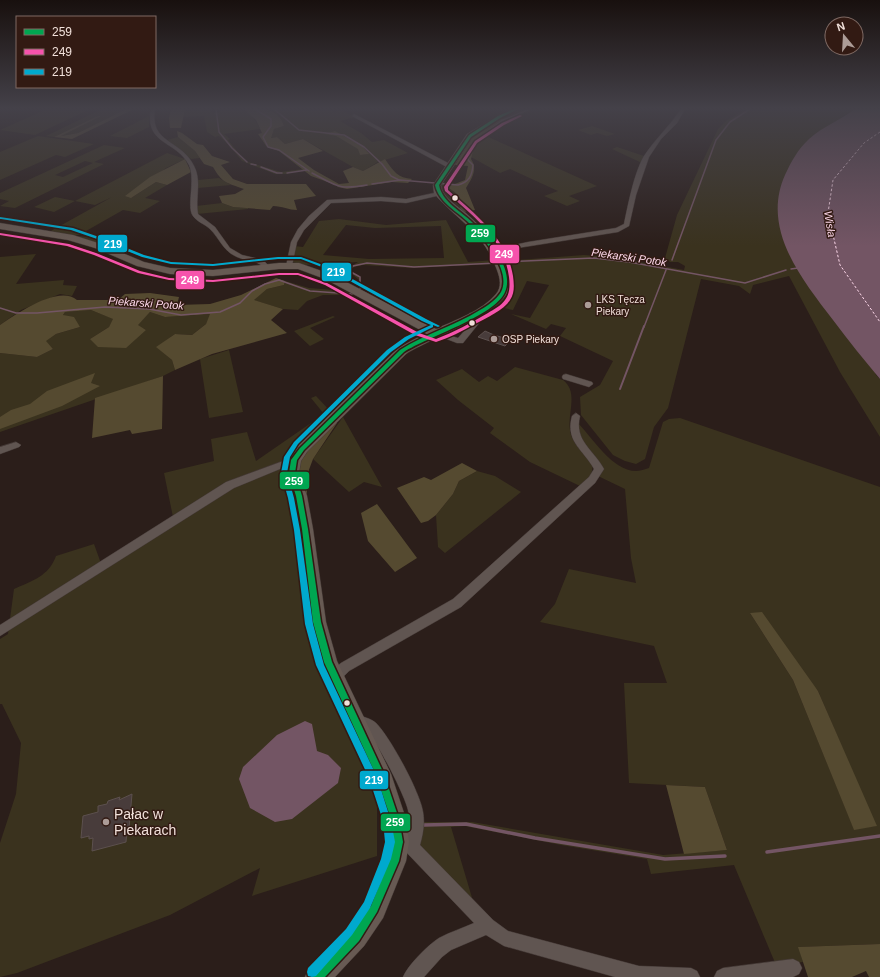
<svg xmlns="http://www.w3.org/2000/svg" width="880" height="977" font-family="Helvetica,sans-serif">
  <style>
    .green { fill: #3a321e; fill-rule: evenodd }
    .forest { fill: #554a30 }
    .water { fill: #735564 }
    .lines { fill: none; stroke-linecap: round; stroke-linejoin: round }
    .stream-far2 { stroke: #735564; stroke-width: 1.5 }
    .stream-far1 { stroke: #735564; stroke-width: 2 }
    .stream { stroke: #735564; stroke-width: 3.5 }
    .ferry { stroke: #fdd8ea; stroke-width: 1; stroke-dasharray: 2.5 2; stroke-linecap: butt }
    .building { fill: #483c3b; stroke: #5c504e }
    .street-casing { stroke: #433835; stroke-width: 1 }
    .secondary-casing { stroke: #433835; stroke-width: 1 }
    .street { fill: #605551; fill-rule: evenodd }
    .secondary { fill: #675a53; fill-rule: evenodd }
    .bus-1-casing { stroke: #321a13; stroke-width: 3 }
    .bus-2-casing { stroke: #321a13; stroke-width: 3 }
    .bus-3-casing { stroke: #321a13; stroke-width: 3 }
    .bus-1 { fill: #00a651; fill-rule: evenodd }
    .bus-2 { fill: #f653ac; fill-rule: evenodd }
    .bus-3 { fill: #00a9ce; fill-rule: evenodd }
    .bus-dot { fill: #f1e0da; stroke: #321a13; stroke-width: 1.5 }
    .poi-dot { fill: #ac9c97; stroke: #321a13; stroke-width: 1.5 }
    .labels { text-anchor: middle; stroke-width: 3; stroke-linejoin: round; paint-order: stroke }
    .far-poi-label { font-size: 10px; fill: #f1e0da; stroke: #321a13; text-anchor: start }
    .far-water-label { font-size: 11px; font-style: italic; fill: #fdd8ea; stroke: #321a13 }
    .near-poi-label { font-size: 14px; fill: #f1e0da; stroke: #321a13; text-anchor: start }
    .line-badge { stroke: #321a13; stroke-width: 1.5 }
    .badge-label { font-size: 11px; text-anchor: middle; font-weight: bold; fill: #fff }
  </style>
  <rect width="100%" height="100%" fill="#2b1e1a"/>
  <path class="green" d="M47,109H90L35,135L0,130Z
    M102,109H126L78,133L60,136L100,116L54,137L46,136Z
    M185,109H210L212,113L220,112L221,109C241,109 250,108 260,129L224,134L230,139L228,140L245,161L281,172L303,169L305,171H296L287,174H275L242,161L230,146L219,136L215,137L207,132L204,116L182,117Z
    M269,109L305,111L329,109L334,112L341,110L355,117L340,121L361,133L372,142L384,140L408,153L378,162L363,171L353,167L303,139L285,144L277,137L270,138L274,129L284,126ZM335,131L368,154L360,155L359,149L336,136L326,134Z
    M521,109H537L506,120L499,118Z
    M746,109H855L820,131L808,140L876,375L880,379V437L840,372L789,276L753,285L750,294L739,286L701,279L668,408L654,427L645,459L636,464L625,461L613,455L581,415L580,397L600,385L613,361L560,336L566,328L551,324L546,329L511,314L530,318L549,285L527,281L513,310L494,306C513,291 509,282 505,261L584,255L612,257L684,270L685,266L678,262H670L665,258L677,215L718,129L726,121Z
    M149,116V127L127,138L110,136Z
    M592,126L615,134L607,136L597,133L591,135L578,130Z
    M484,135L597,186L569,196L580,201L567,206L544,196L558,191L510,169L500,173L471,157L473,145Z
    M38,136L94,144L65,157L56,155L0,180V152Z
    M178,137L195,151L200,158L191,159L167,140Z
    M104,145L125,148L94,162L104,164L15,208L0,206L9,201L0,199V193ZM85,161L93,163L63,177L55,175Z
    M617,147L644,156L642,163L612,149Z
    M167,153L185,159L166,168L131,198L156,182L167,185L145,198L160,201L140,213L123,210L79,235L72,236L49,232L112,197L95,205L75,201L54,212L34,207L55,197L75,201Z
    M219,178L231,185L198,188V180Z
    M441,182L457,184L448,187C456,192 464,198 460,208C451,199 440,195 441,182Z
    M222,203L233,207L248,208V209L197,214L196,206Z
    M339,219L386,225L446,220L468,262L495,260L497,264L412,268L363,265L354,267L350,271L361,277V291L359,290V280L346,269L358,262L303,265L292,262L294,246L303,247L319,221ZM346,225L375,228L441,226L444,258L369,259L323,255Z
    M79,236L121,241L116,245H101L77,238Z
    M36,254L16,284L64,280L63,285L77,286L72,296L60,294L21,310L0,325V257Z
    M285,281L309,288L346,291L354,295H323L307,301L298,310L283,309L253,300L267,289L284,285Z
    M91,310L114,319L109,327L90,339L146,330L137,325L150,312L165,317L211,314L206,324L192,335L175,334L157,347L172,360L175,370L163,376L0,432V353L37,357L53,349L45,341L56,334L80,327L63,315L65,312Z
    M333,316L335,317L310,328L324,339L310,346L294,331Z
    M229,350L243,412L209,418L200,359Z
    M515,367L563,380C579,392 567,414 570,430C571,443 585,454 593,462C592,476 591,478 580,486L530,462L490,433L494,428L458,400L436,380L462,369L479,382L488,376L497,381Z
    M316,396L333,414L290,459L173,517L164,473L214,461L211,439L247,432L256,461L324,414L311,398Z
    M343,417L382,487L364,482L349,492L313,459Z
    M680,418L880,487V944L799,947L803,962L776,965L734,865L651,874L647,859L561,845L465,826L451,827L473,901L461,887L415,845L420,822H472L663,855L727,850L705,787L629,783L624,683H667L654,646L540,622L555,604L569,569L636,583L631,558L625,489L598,476L602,468L596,457L582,442L577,422C593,438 612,471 636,471C640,471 645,469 649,468L663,422L669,419ZM750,613L818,691L876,826L854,829L793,680Z
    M290,464L311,636L327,684L377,798V856L252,896L260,868L170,915L17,973L0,977V843L16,794L21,743L2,704H0V639L8,634L14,589C32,581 49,576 56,556L94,544L103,569L231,487Z
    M477,471L495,476L521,492L445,553L438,547L436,515L453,494L459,481Z"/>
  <path class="forest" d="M126,109H134L72,139L54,137L98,116H101L61,136L78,133Z
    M171,109H185L181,128H170L169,118Z
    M243,109C260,109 277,106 284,126L274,129L271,138L277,137L285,144L303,139L323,151L298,158L314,170L339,184L349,183L343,171L353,167L363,171L385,159C393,171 398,178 412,179L408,183L392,182L347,189L338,187L336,185L311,176L279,151L267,147L258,134L262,133L256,120Z
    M499,118L506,120L475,142L471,159C478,169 472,178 466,188L475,210L464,212L460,208C464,197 455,192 447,187L465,180L468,166L455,165L473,136Z
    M177,131L182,133L197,144L203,145L212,156L230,162L221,165L233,179L247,184H306L316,196L294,200L297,210C289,210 282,206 273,206L270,210L233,207L222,203L219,196L235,194L244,189C227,183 222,183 213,167L204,164L195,151L178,137Z
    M335,131L363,147L369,154L360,155L358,149L336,136L325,134Z
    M185,159L191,172L167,185L156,182L131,198L125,196L150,177Z
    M276,278L285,281L284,285L267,289L254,300L283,309L271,320L287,333L212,354L175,370L172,360L156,347L175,334L192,335L206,324L210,314L165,317L150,312L138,325L146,330L126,348L98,347L90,339L109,327L113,319L91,310L65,312L63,315L74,317L80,327L56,334L46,341L53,349L37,357L0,353V325C16,314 59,284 77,300H118L125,294L150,293L179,297L177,305L210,304L241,295Z
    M95,373L91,383L100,386L62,406L0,429V417L11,410L30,404L47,391Z
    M163,376L162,429L132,434L130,430L92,438L95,398Z
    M335,422L337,423L313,459L307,475V502C304,494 298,484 298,475C297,454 322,436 335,422Z
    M462,463L477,471L459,481L453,494L436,515L428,521L421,523L397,488L424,477L431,480Z
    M377,504L417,558L395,572L368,541L361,513Z
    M762,612L818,691L877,826L854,830L793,680L750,613Z
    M666,785L705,787L727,850L684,854Z
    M880,944V977H869L866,971L852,977H808L798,947Z"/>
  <path class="water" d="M855,109H880V379C864,360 848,340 833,320C801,278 761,229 785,175C791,162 798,149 809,139C822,127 840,120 855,109Z
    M305,721L312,724L317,751L328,755L341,768L338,783L292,819L275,822L250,808L239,779L243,767L277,735Z"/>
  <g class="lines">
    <path class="stream-far2" d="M216,109L219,132L232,148L247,162
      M255,109L271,119V126L263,137L268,147L279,150L309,171
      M274,109L299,130L344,135L364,147L382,164L391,176L399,180
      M251,164L256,165
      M261,167L277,173H282
      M287,173L307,170
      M312,173C337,186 338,190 367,185
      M372,184L400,180L458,185C469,182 472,176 473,165L468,160L472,144L477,139L503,120L530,109
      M672,260L716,140L730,122L750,109
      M502,262L594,258L629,262L745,283L786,270
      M791,269L798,268
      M349,271L353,266L367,263L414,267L497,263
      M351,272L360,277V291
      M0,308L16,313H37L105,307L149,309L181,315L220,312L240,303L252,291L265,284L279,280L310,291L352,294
      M644,327L666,270"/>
    <path class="stream-far1" d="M449,331L448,333L452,335
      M620,389L644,326"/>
    <path class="stream" d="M424,825L466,824L535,838L665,859L725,856
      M767,852L880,836"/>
    <path class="ferry" d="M880,132L864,143L833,180L828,213L840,265L880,322"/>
  </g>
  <path class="building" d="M485,331L494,335L511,340L505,346L478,337Z
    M132,794L129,828L127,829L126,842L92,851L93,838L89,839V836L81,838L83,816L98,812V806L107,804L108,801L120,797L119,800Z"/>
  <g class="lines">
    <g class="street-casing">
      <path id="street" d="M151,109H155C149,144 181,139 194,166C202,181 195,198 198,214L215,227L230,248L242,255L263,260L270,267L269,268H265C255,259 248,262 237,257C223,251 220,239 210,229C205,224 197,222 193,216C186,207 196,180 189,165C176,140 144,145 151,109Z
        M681,109H685L677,123L661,139L649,157L636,195L629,226L618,232L493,252L492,251L495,249L528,242L616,228L624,224C628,205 634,173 644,156C655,139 670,126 681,109Z
        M354,114L448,163L454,165L451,167L445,166L352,116Z
        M439,192L441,193V195L406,203L381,201L331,203L304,230L297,242L292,266L289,268L286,266L291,242L298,229L309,216L327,200L381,197L406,199Z
        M470,313H476L479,317L480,322L463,343H457L431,333L435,331L458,338L472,322L469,315Z
        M566,374L592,382L593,384L589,387L563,379L562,377L563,375Z
        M576,413L580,416C574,441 593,449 604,469L595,483L461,607L349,671L340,680L335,682L330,680L329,676L330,672L341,663L453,599L589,477L594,469C583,449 565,442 572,416Z
        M16,442L21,445L19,447L0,454V447Z
        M294,457L297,458L299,460L297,462L234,488L0,636V625L226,482Z
        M356,714C362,717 371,718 376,723C390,737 420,792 423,812C425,824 423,834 420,845L493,920L508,931L639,966L691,968L697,971L700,977H615L504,946L486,935L451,950L442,957L424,977H403C408,965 428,945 439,938C450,932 463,928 474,923L407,853L393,847L390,842L393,837L398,834L407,838C409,829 410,820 408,810C405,796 377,740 366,731C362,729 356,727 351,726L349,721L351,716Z
        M793,959L799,962L802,968L799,974L793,977H714L717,971L723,968Z"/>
    </g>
    <g class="secondary-casing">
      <path id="secondary" d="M511,109H521L501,118L473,137L441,185C442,198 460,207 469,216C485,230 512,261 510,285C508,312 428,339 406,354L307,452L301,461L299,473L307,496L313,529L326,622L337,661L391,774L406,819L409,842L406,861L383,918L364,946L335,977H305L309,968L346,928L365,900L383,860L387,842L384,819L370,776L319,662L308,622L297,529L291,496L285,473L287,460L297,446L398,348L426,333L325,279L298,269H279L213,276L170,274L137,266L95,248L68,240L0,229V223L73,235L101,244L144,262L170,268L213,270L279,263H299L333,275L436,329C455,320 482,311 496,294C502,287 500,278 497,270C484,234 463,224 438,198L434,193L433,185L467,134L497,116Z"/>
    </g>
    <use href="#street" class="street"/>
    <use href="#secondary" class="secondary"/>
    <g class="bus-1-casing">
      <path id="bus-1" d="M514,109H518L500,118L471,137L439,185C442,202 461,211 473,223C487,237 515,269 505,292C495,316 427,337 404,352L304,450L297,460L295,473L302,496L308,529L321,622L332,662L384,774L399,819L403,842L399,861L377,912L359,941L325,977H313L314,973L351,933L371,906L389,861L393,842L391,819L376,775L324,662L313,622L302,529L296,496L289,473L291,460L300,448L400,350C425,334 454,326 480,310C487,306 496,300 501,292C512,271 483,237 469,223C457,211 439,203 435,185L469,135L498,116Z"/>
    </g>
    <g class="bus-2-casing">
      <path id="bus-2" d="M520,115L522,116L504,125L477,143L448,187V190C475,214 507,238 513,276C514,284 515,293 510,300C504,310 486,318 475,324C462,331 449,338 436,342L415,335L325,285L298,275H279L213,282L169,280L138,273L94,255L67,246L0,235V233L69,244L96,253L140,271L169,278L213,280L279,273H298L327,283L419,333L436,339C454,332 471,323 488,313C494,309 501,306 505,300C510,294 510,285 509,277C504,238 472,215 445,191L444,187L475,141L502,123Z"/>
    </g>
    <g class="bus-3-casing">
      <path id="bus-3" d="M0,217L73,228L102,238L144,255L171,262L213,264L278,257H301L334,269L426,319L440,326L438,327L433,325V327L409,339L391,352L298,444L290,457L287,473L294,498L300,530L313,624L324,665L377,777L391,821L395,842L391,859L370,908L352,935L316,976L312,977L308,976L307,972L308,968L346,929L364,902L381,859L385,842L383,821L369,778L316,665L305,624L294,530L288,498L281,473L284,457L294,442L387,350L405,337L431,325L422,321L332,271L301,259H278L213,266L171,264L142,257L100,240L71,230L1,219H0Z"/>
    </g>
    <use href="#bus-1" class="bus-1"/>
    <use href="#bus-2" class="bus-2"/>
    <use href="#bus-3" class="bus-3"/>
  </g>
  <linearGradient id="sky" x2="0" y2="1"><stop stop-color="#18100e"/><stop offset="0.44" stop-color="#444149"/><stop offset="1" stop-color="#444149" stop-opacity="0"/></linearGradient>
  <rect width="880" height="246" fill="url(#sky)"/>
  <g class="bus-dot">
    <circle cx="455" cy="198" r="3.5"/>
    <circle cx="472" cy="323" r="3.5"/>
    <circle cx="347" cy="703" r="3.5"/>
  </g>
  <g class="poi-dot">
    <circle cx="588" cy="305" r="4"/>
    <circle cx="494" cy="339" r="4"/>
    <circle cx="106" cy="822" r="4"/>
  </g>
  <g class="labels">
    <g class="far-poi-label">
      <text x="596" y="303">LKS Tęcza<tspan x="596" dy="12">Piekary</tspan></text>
      <text x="502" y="343">OSP Piekary</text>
    </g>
    <g class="far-water-label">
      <text transform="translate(830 224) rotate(81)" y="4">Wisła</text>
      <text transform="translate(629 257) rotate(8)" y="4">Piekarski Potok</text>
      <text transform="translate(146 303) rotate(4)" y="4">Piekarski Potok</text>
    </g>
    <g class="near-poi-label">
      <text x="114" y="819">Pałac w<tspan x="114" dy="16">Piekarach</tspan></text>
    </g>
  </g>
  <g class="line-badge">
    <rect x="465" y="224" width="31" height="19" rx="4" fill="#00a651"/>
    <rect x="97" y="234" width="31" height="19" rx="4" fill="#00a9ce"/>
    <rect x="489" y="244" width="31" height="20" rx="4" fill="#f653ac"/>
    <rect x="321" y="262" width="31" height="20" rx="4" fill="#00a9ce"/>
    <rect x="175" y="270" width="30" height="20" rx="4" fill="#f653ac"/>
    <rect x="279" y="471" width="31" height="19" rx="4" fill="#00a651"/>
    <rect x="359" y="770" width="30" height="20" rx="4" fill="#00a9ce"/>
    <rect x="380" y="813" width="31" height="19" rx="4" fill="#00a651"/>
  </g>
  <g class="badge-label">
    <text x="480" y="237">259</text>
    <text x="113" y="248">219</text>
    <text x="504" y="258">249</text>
    <text x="336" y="276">219</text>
    <text x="190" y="284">249</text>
    <text x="294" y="485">259</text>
    <text x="374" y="784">219</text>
    <text x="395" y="826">259</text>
  </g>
  <rect x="16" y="16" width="140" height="72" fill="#321a13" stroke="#7e6963"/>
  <rect x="24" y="29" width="20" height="6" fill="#00a651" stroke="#7e6963"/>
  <text x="52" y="36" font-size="12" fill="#f1e0da">259</text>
  <rect x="24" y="49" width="20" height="6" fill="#f653ac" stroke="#7e6963"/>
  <text x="52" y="56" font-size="12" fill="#f1e0da">249</text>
  <rect x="24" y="69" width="20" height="6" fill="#00a9ce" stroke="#7e6963"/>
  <text x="52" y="76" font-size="12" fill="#f1e0da">219</text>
  <g transform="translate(844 36) rotate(342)"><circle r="19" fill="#321a13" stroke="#7e6963"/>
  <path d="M0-3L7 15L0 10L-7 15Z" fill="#ac9c97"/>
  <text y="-6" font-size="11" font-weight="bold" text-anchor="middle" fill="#f1e0da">N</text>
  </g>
</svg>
